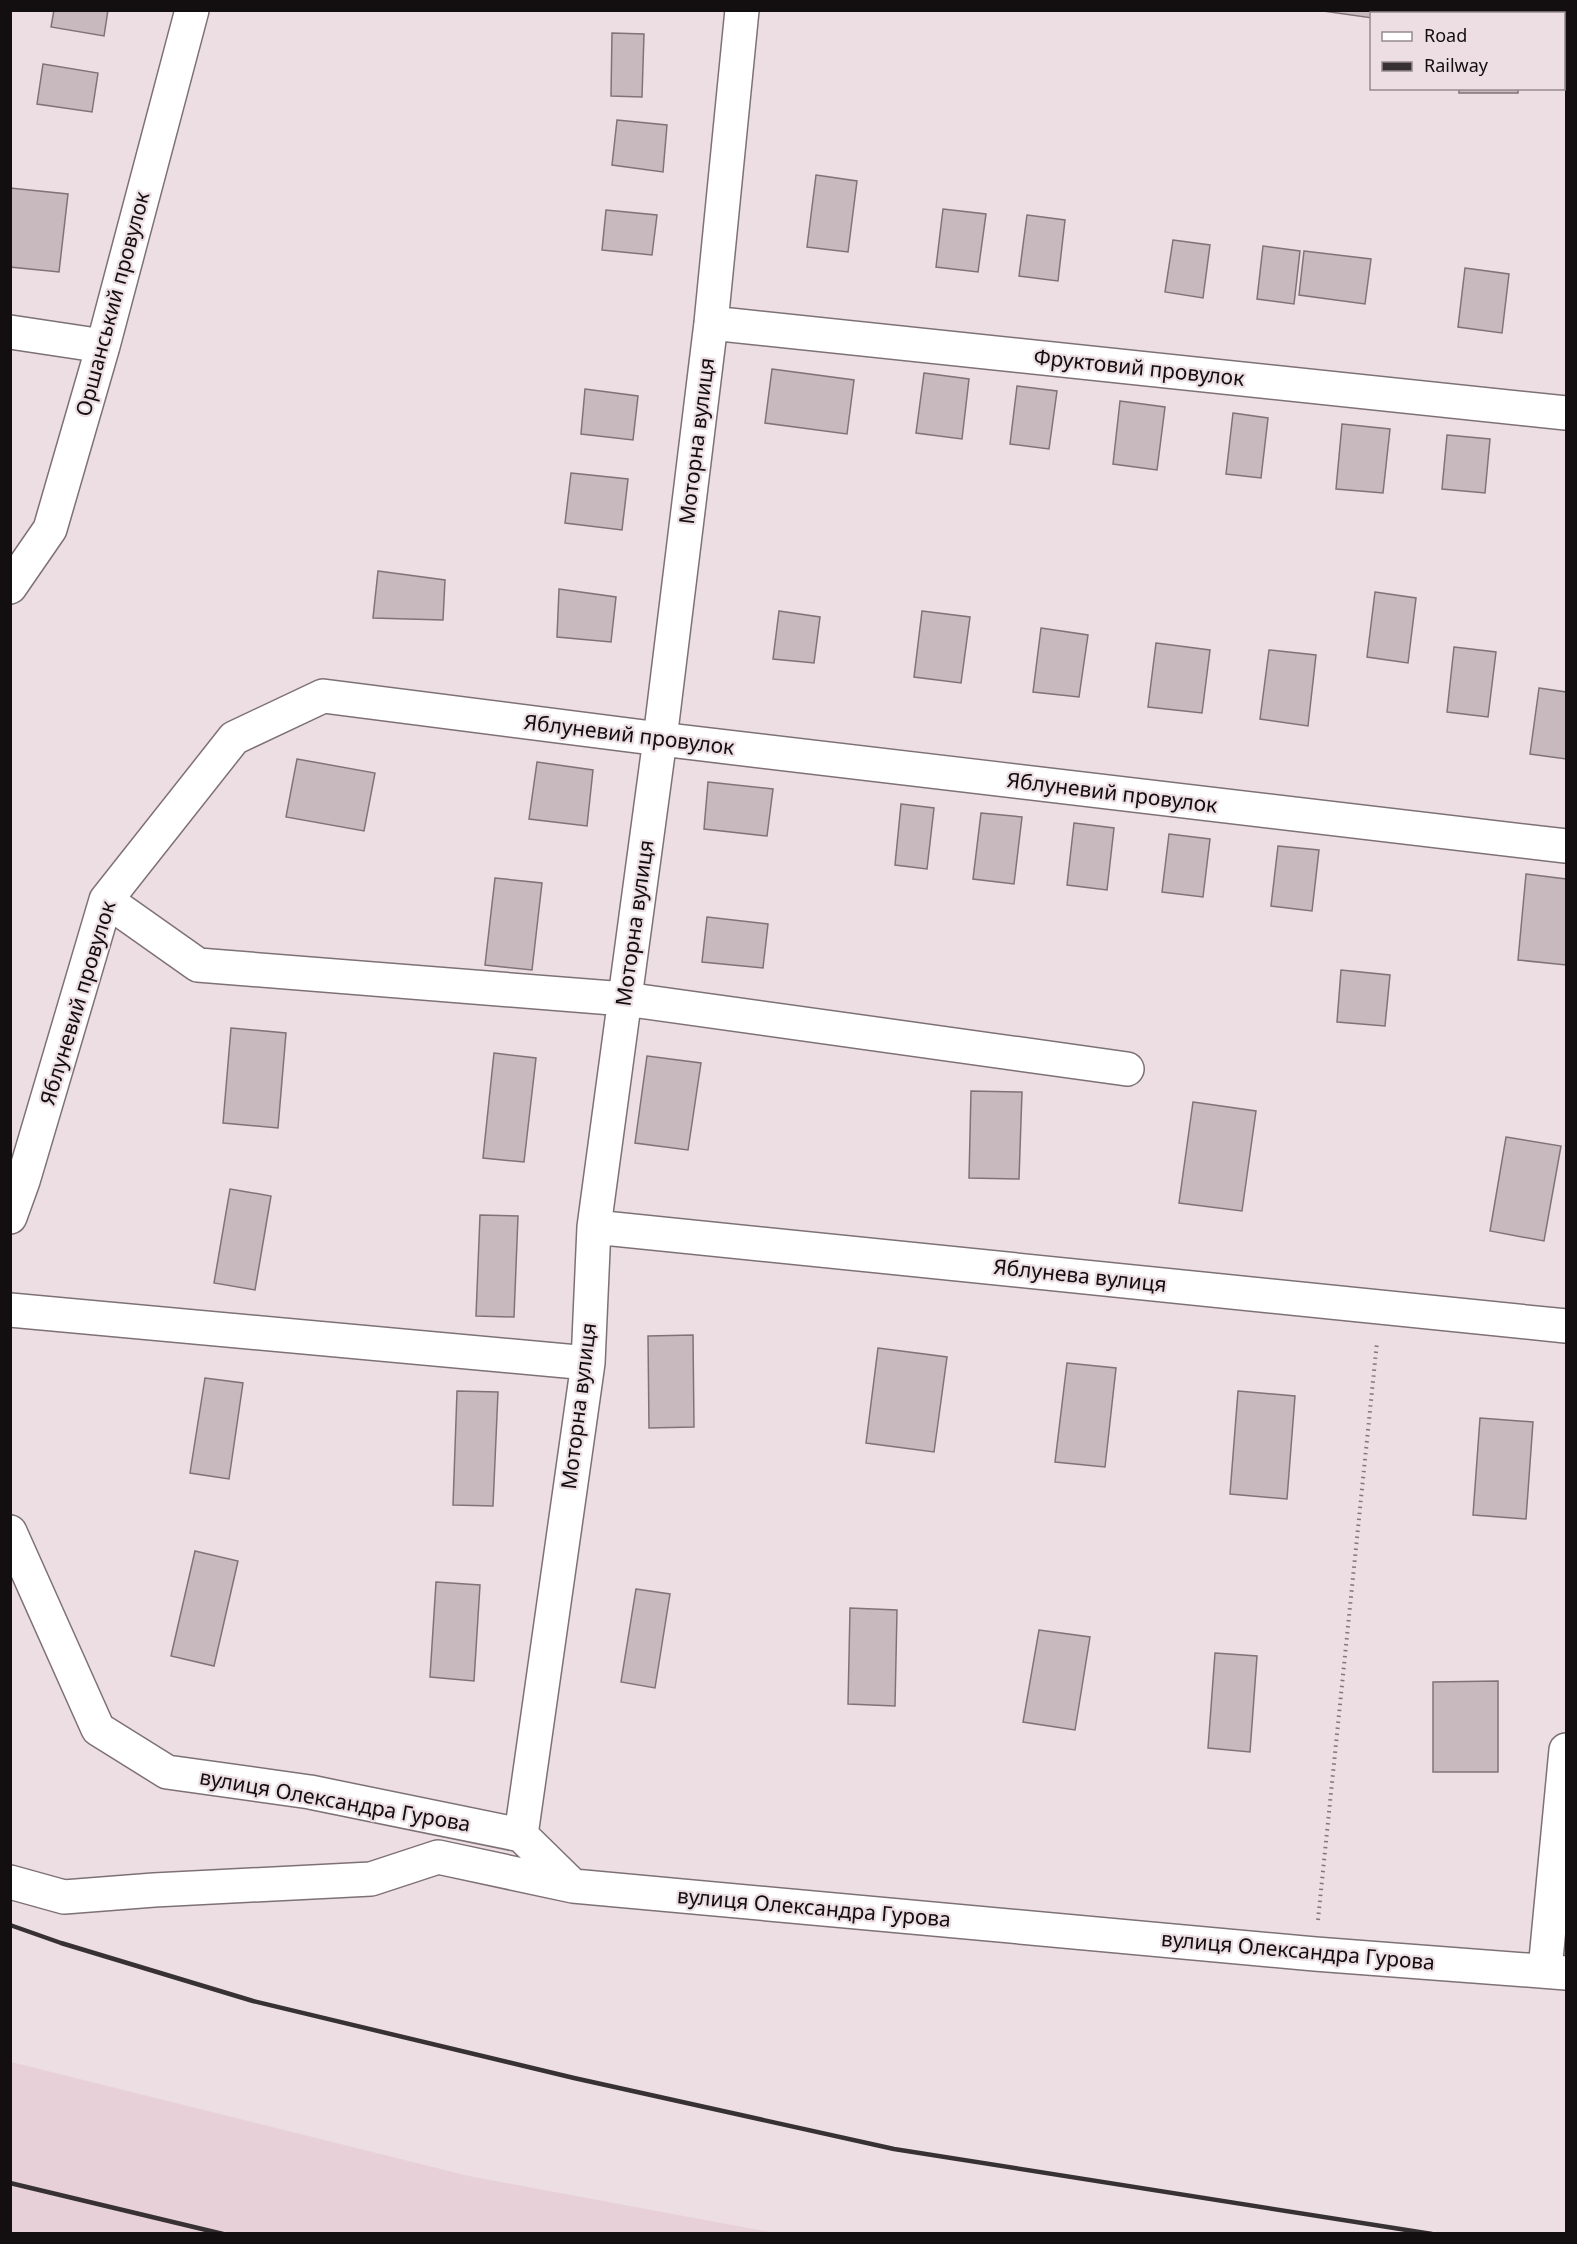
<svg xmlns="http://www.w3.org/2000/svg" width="1577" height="2244" font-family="'Noto Sans',sans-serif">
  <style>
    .built { fill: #e7d0d8 }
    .building { fill: #c8b9be; stroke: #807378; stroke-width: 1.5 }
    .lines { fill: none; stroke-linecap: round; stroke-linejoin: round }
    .minor-casing { stroke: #7e7176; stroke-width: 36 }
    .path { stroke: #81777a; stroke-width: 4; stroke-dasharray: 1.5 4.5; stroke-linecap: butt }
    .minor { stroke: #fff; stroke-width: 33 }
    .rail { stroke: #383133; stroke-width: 4.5 }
    .labels { text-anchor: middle; stroke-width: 4.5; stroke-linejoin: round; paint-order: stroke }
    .street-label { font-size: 21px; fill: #130e0f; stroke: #ecdee3 }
  </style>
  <rect width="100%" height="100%" fill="#ecdee3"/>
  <path class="built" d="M11,2062L469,2176L775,2233H11Z"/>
  <path class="building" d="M54,10H108L104,36L51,27Z
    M1316,10H1387L1386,14H1372V18Z
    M612,33L644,34L642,97L611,96Z
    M43,64L98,73L92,112L37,104Z
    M1459,88H1518V93H1459Z
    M617,120L667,125L663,172L612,165Z
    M816,175L857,181L848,252L807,247Z
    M10,188L68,194L59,272L10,267Z
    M943,209L986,214L978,272L936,267Z
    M606,210L657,215L652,255L602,250Z
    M1027,215L1065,220L1058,281L1019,276Z
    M1173,240L1210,245L1203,298L1165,292Z
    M1263,246L1300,251L1294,304L1257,299Z
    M1304,251L1371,259L1365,304L1299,295Z
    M1465,268L1509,274L1502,333L1458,327Z
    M772,369L854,380L847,434L765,423Z
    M924,373L969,379L962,439L916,433Z
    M1017,386L1057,391L1049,449L1010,444Z
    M585,389L638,396L633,440L581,434Z
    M1120,401L1165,407L1157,470L1113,464Z
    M1233,413L1268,418L1261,478L1226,474Z
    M1342,424L1390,429L1383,493L1336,489Z
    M1447,435L1490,439L1485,493L1442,489Z
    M571,473L628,479L622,530L565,523Z
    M378,571L445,580L443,620L373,618Z
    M559,589L616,597L611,642L557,637Z
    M1375,592L1416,598L1408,663L1367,657Z
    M779,611L820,617L814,663L773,659Z
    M922,611L970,617L961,683L914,677Z
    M1041,628L1088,635L1079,697L1033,692Z
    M1156,643L1210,650L1202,713L1148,707Z
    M1454,647L1496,652L1488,717L1447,712Z
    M1269,650L1316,655L1308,726L1260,719Z
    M1539,688L1566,692V759L1530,754Z
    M297,759L375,773L364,831L286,817Z
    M537,762L593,770L587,826L529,819Z
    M708,782L773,789L767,836L704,829Z
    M901,804L934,808L927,869L895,865Z
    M981,813L1022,817L1014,884L973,879Z
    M1074,823L1114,828L1107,890L1067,885Z
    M1169,834L1210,839L1203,897L1162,892Z
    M1278,846L1319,850L1312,911L1271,906Z
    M1526,874L1566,879V965L1518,960Z
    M495,878L542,883L532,970L485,965Z
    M707,917L768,924L763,968L702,962Z
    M1341,970L1390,975L1385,1026L1337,1022Z
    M231,1028L286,1033L278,1128L223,1123Z
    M494,1053L536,1058L524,1162L483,1158Z
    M647,1056L701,1063L688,1150L635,1143Z
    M971,1091L1022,1092L1019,1179L969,1178Z
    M1193,1102L1256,1111L1242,1211L1179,1203Z
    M1506,1137L1561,1146L1544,1241L1490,1231Z
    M230,1189L271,1196L255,1290L214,1283Z
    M480,1215L518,1216L514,1317L476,1316Z
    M693,1335L694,1427L649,1428L648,1336Z
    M878,1348L947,1357L934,1452L866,1443Z
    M1067,1363L1116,1368L1105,1467L1055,1462Z
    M205,1378L243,1383L229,1479L190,1473Z
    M457,1391L498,1392L493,1506L453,1505Z
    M1238,1391L1295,1396L1287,1499L1230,1494Z
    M1480,1418L1533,1422L1526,1519L1473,1515Z
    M195,1551L238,1561L214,1666L171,1656Z
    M436,1582L480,1585L474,1681L430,1677Z
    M636,1589L670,1594L655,1688L621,1682Z
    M850,1608L897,1610L895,1706L848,1704Z
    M1039,1630L1090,1637L1075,1730L1023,1722Z
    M1215,1653L1257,1656L1250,1752L1208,1748Z
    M1498,1681V1772H1433V1682Z"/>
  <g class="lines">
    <g class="minor-casing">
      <path id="minor" d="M711,323L1566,413
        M10,332L103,346
        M10,587L50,529L103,346L192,10
        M106,900L198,965L625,999L1127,1069
        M10,1217L23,1181L106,900L234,738L323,696L660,739L1566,846
        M594,1227L1566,1326
        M10,1310L588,1363
        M10,1532L98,1729L167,1772L310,1792L521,1835L573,1886L1315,1954L1566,1973
        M521,1835L588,1363L594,1227L660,739L711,323L742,10
        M10,1882L64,1897L154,1890L371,1879L438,1857L573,1886
        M1545,1970L1566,1750"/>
    </g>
    <path class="path" d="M1318,1920L1377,1342"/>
    <use href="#minor" class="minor"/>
    <path class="rail" d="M10,1925L61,1943L253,2001L574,2078L894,2149L1432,2234
      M10,2183L223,2234"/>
  </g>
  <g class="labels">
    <g class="street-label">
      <text transform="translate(113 304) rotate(-75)" y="7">Оршанський провулок</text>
      <text transform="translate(1139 368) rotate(6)" y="7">Фруктовий провулок</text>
      <text transform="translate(697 441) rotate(-83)" y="7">Моторна вулиця</text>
      <text transform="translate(629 735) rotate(7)" y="7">Яблуневий провулок</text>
      <text transform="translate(1112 793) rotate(7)" y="7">Яблуневий провулок</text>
      <text transform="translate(635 923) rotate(-82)" y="7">Моторна вулиця</text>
      <text transform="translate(78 1003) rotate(-73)" y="7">Яблуневий провулок</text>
      <text transform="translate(1080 1276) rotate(6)" y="7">Яблунева вулиця</text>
      <text transform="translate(579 1406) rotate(-83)" y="7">Моторна вулиця</text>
      <text transform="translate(335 1801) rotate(10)" y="7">вулиця Олександра Гурова</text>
      <text transform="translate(814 1908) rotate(5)" y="7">вулиця Олександра Гурова</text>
      <text transform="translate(1298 1951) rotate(5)" y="7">вулиця Олександра Гурова</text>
    </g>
  </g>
  <rect width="1577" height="2244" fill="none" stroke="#130e0f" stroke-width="24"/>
  <rect x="1370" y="12" width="195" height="78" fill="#ecdee3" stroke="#958b8e" stroke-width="1.5"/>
  <rect x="1382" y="32" width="30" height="9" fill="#ffffff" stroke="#958b8e" stroke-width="1.5"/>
  <text x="1424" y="42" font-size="18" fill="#130e0f">Road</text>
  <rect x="1382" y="62" width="30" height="9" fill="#383133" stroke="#958b8e" stroke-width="1.5"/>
  <text x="1424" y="72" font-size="18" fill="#130e0f">Railway</text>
</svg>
